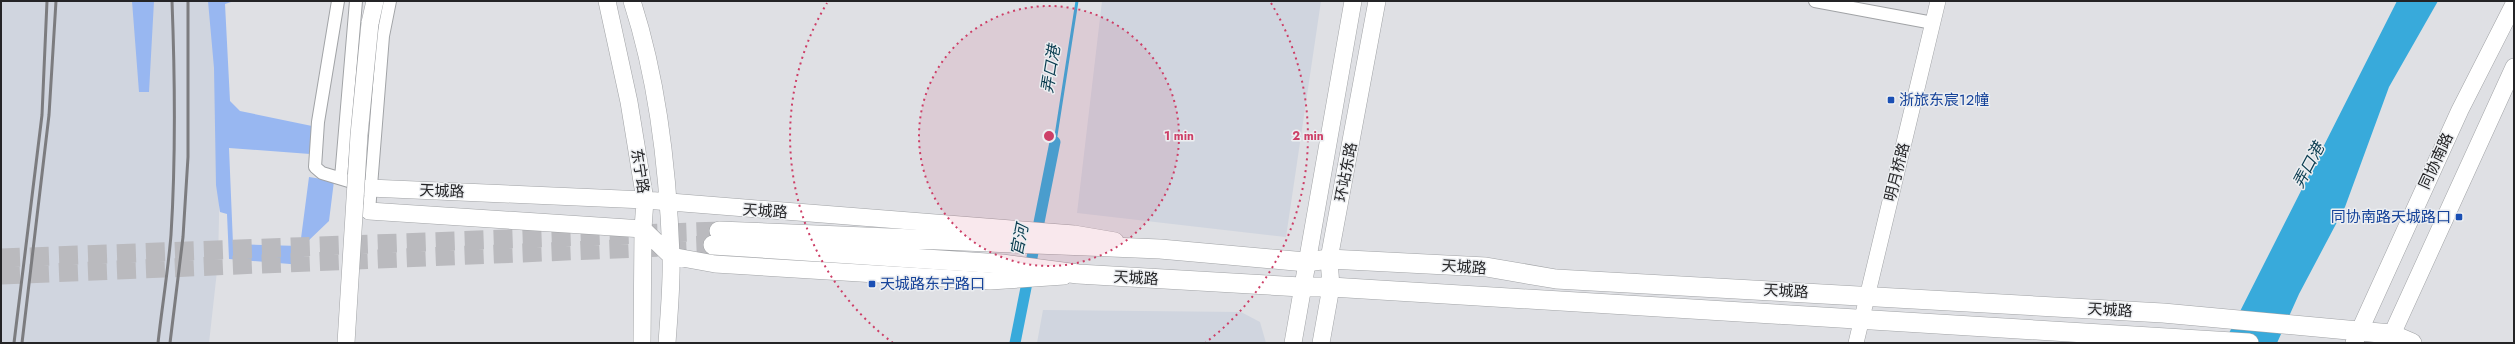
<svg xmlns="http://www.w3.org/2000/svg" width="2515" height="344" font-family="Jost,'Noto Sans SC',sans-serif">
  <style>
    .built { fill: #d0d5df }
    .green { fill: #98b7f1 }
    .water { fill: #38aadb }
    .lines { fill: none; stroke-linecap: round; stroke-linejoin: round }
    .stream { stroke: #38aadb; stroke-width: 3 }
    .canal { stroke: #38aadb; stroke-width: 11 }
    .primary-tunnel { stroke: #bababe; stroke-width: 19; stroke-dasharray: 19 10; stroke-linecap: butt }
    .minor-casing { stroke: #a1a3a6; stroke-width: 14 }
    .tertiary-casing { stroke: #a1a3a6; stroke-width: 16 }
    .secondary-casing { stroke: #a1a3a6; stroke-width: 18 }
    .primary-casing { stroke: #a1a3a6; stroke-width: 20 }
    .minor { stroke: #fff; stroke-width: 12 }
    .tertiary { stroke: #fff; stroke-width: 15 }
    .secondary { stroke: #fff; stroke-width: 17 }
    .primary { stroke: #fff; stroke-width: 19 }
    .rail { stroke: #7c7c7f; stroke-width: 3 }
    .secondary-bridge-casing { stroke: #a1a3a6; stroke-width: 18; stroke-linecap: butt }
    .secondary-bridge { stroke: #fff; stroke-width: 17 }
    .ring { fill: none; stroke: #cd3f67; stroke-width: 2; stroke-dasharray: 2 4 }
    .transit-dot { fill: #1a4fb4; stroke: #eceef1; stroke-width: 1.5 }
    .labels { text-anchor: middle; stroke-width: 3; stroke-linejoin: round; paint-order: stroke }
    .transit-label { font-size: 15px; fill: #164399; stroke: #eceef1; text-anchor: start }
    .street-label { font-size: 15px; fill: #242426; stroke: #eceef1 }
    .water-label { font-size: 16px; font-style: italic; fill: #093b4f; stroke: #eceef1 }
    .centre { fill: #cd3f67; stroke: #eceef1; stroke-width: 2 }
    .ring-label { font-size: 12px; text-anchor: middle; font-weight: bold; fill: #cd3f67; stroke: #eceef1; stroke-width: 3; stroke-linejoin: round; paint-order: stroke }
  </style>
  <rect width="100%" height="100%" fill="#dfe0e4"/>
  <path class="built" d="M1,1H224L218,262L209,343H1Z
    M1102,1H1321L1286,237L1077,213Z
    M1043,310L1241,312L1260,322L1266,343H1037Z"/>
  <path class="green" d="M132,1H154L149,92H139Z
    M208,1H234L225,4L230,101L240,111L312,126L310,154L229,148L233,244L300,246L309,177L334,181L329,221L306,243L302,265L229,259L227,214L220,212L216,185L214,68Z"/>
  <path class="water" d="M2397,1H2438L2389,87L2345,207L2299,294L2277,343H2224Z"/>
  <g class="lines">
    <path class="stream" d="M1055,142L1077,1"/>
    <path class="canal" d="M1015,343L1055,142"/>
    <path class="primary-tunnel" d="M1,258L719,231
      M1,275L709,245"/>
    <g class="minor-casing">
      <path id="minor" d="M338,1L318,122L315,167L322,173L362,185
        M1815,1L1933,23
        M341,178L356,1
        M369,211L383,36L390,1"/>
    </g>
    <g class="tertiary-casing">
      <path id="tertiary" d="M1856,343L1938,1"/>
    </g>
    <g class="secondary-casing">
      <path id="secondary" d="M607,1L629,102L645,200L643,229L642,343
        M632,1C658,81 668,171 671,255C672,284 669,314 667,343
        M370,23L375,1
        M369,188L645,200L1074,234L1115,241
        M369,211L643,229L671,256L715,264L990,281L1064,276
        M1293,343L1353,1
        M1321,343L1331,287L1329,259L1377,1
        M2354,343L2460,110L2514,4
        M2388,343L2514,67"/>
    </g>
    <g class="primary-casing">
      <path id="primary" d="M719,231L1160,249L1306,262L1329,259L1486,267L1556,279L2163,313L2391,334L2412,343
        M713,245L1002,264L1078,274L1301,287H1331L2249,343"/>
    </g>
    <use href="#minor" class="minor"/>
    <use href="#tertiary" class="tertiary"/>
    <use href="#secondary" class="secondary"/>
    <use href="#primary" class="primary"/>
    <path class="rail" d="M14,343L42,115L47,1
      M22,343L49,115L56,1
      M158,343C162,307 168,271 171,235C176,156 175,79 172,1
      M170,343L183,237L188,157V1"/>
    <g class="secondary-bridge-casing">
      <path id="secondary-bridge" d="M346,343L359,135L370,23"/>
    </g>
    <use href="#secondary-bridge" class="secondary-bridge"/>
  </g>
  <circle cx="1049" cy="136" r="130" fill="#cd3f67" fill-opacity=".12"/>
  <g class="ring">
    <circle cx="1049" cy="136" r="130"/>
    <path d="M893 343A259 259 0 0 1 827 3M1271 3A259 259 0 0 1 1205 343"/>
  </g>
  <g class="transit-dot">
    <rect x="1887" y="96" width="8" height="8" rx="2"/>
    <rect x="2455" y="213" width="8" height="8" rx="2"/>
    <rect x="868" y="280" width="8" height="8" rx="2"/>
  </g>
  <g class="labels">
    <g class="transit-label">
      <text x="1899" y="105">浙旅东宸12幢</text>
      <text x="2451" y="222" text-anchor="end">同协南路天城路口</text>
      <text x="880" y="289">天城路东宁路口</text>
    </g>
    <g class="street-label">
      <text transform="translate(2436 161) rotate(-65)" y="5">同协南路</text>
      <text transform="translate(640 171) rotate(81)" y="5">东宁路</text>
      <text transform="translate(1346 172) rotate(-79)" y="5">环站东路</text>
      <text transform="translate(1897 172) rotate(-76)" y="5">明月桥路</text>
      <text transform="translate(442 191) rotate(2)" y="5">天城路</text>
      <text transform="translate(765 211) rotate(4)" y="5">天城路</text>
      <text transform="translate(1464 267) rotate(4)" y="5">天城路</text>
      <text transform="translate(1136 278) rotate(3)" y="5">天城路</text>
      <text transform="translate(1786 291) rotate(3)" y="5">天城路</text>
      <text transform="translate(2110 310) rotate(3)" y="5">天城路</text>
    </g>
    <g class="water-label">
      <text transform="translate(1050 69) rotate(-81)" y="6">弄口港</text>
      <text transform="translate(2308 165) rotate(-62)" y="6">弄口港</text>
      <text transform="translate(1019 240) rotate(-79)" y="6">官河</text>
    </g>
  </g>
  <circle cx="1049" cy="136" r="6" class="centre"/>
  <g class="ring-label">
    <text x="1179" y="140">1 min</text>
    <text x="1308" y="140">2 min</text>
  </g>
  <rect width="2515" height="344" fill="none" stroke="#242426" stroke-width="4"/>
</svg>
